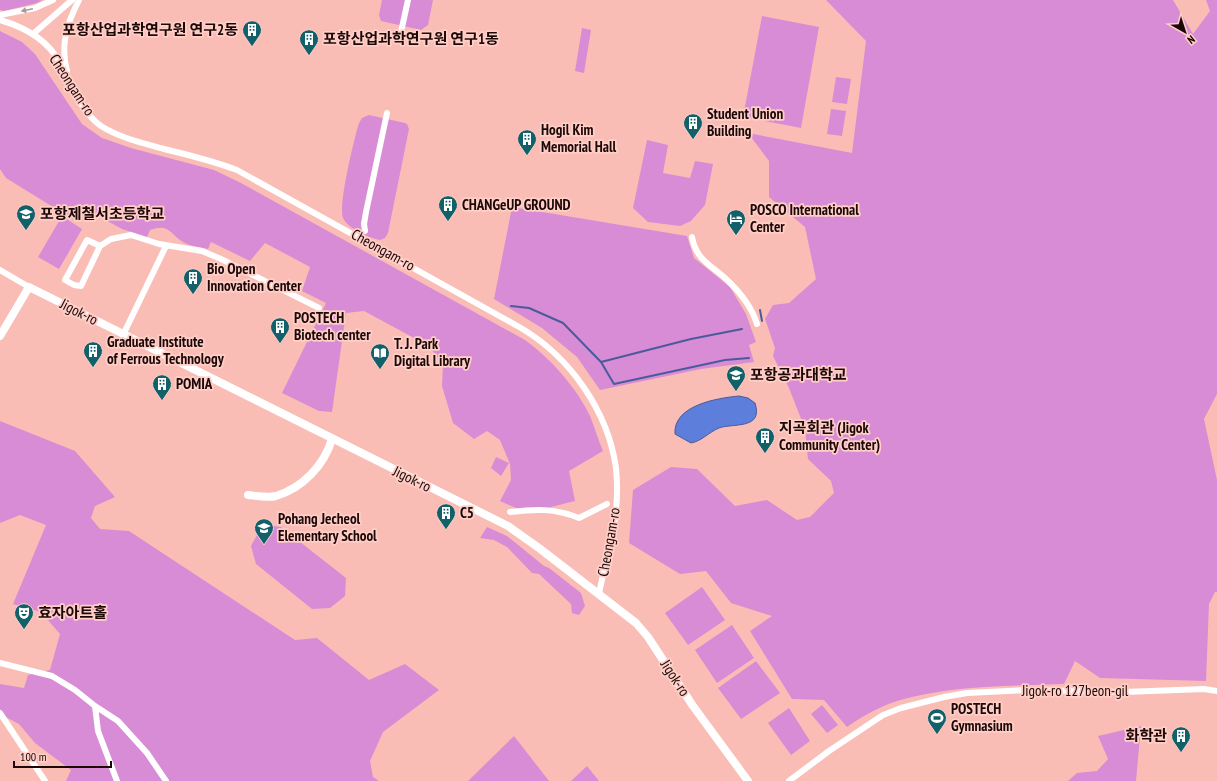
<svg xmlns="http://www.w3.org/2000/svg" width="1217" height="781" font-family="'PT Sans Narrow','Noto Sans KR',sans-serif">
  <style>
    .green { fill: #d88cd6 }
    .water { fill: #5d7edb; stroke: #4a5b9b }
    .lines { fill: none; stroke-linecap: round; stroke-linejoin: round }
    .stream { stroke: #4a5b9b; stroke-width: 2 }
    .street { stroke: #fff; stroke-width: 6 }
    .secondary { stroke: #fff; stroke-width: 8 }
    .oneway { fill: #a49c9b }
    .labels { text-anchor: middle; stroke-width: 3.5; stroke-linejoin: round; paint-order: stroke }
    .poi-label { font-size: 15px; font-weight: bold; fill: #1c0806; stroke: #ffcec7; text-anchor: start }
    .street-label { font-size: 15px; fill: #1c0806; stroke: #ffcec7 }
  </style>
  <rect width="100%" height="100%" fill="#fabdb5"/>
  <path class="green" d="M0,0H42L37,3L4,11L0,10Z
    M382,0H433L428,25L421,30L381,21L379,15Z
    M826,0H1173L1193,34L1210,11L1206,0H1217V394L1204,419L1217,480V592H1215L1209,604L1206,681L1100,678L1075,661L1064,684C1012,686 955,685 904,699C884,704 864,715 847,727L824,700L792,699L750,631L772,616L731,603L706,571L680,574L629,543L633,490L671,467L697,469L735,506L767,500L797,520L810,517L834,493L831,481L808,459L805,429L789,388L773,356L775,348L765,319L773,305L789,303L816,279L805,227L769,197V161L748,133L852,153L866,41Z
    M762,16L819,27L801,128L743,117Z
    M582,28L591,30L584,73L575,71Z
    M0,31L22,42L35,54L82,124L102,138L131,148L214,170L241,183L525,340C550,358 577,388 590,416C595,428 598,440 603,451L569,471L575,501L527,513L500,501L511,480L510,464L500,440L487,431L474,439L453,423L442,386L443,365L429,346L364,311L346,313L332,412L319,411L282,393L326,303L302,291L310,267L265,243L250,261L211,242L208,249C200,247 189,246 183,242C169,233 169,223 150,230L147,237L122,229L87,210L74,220L6,178L0,169Z
    M836,77L851,79L847,104L832,102Z
    M831,109L846,111L842,136L827,134Z
    M369,115L405,123L407,124L409,129L388,233L385,238L380,240C369,238 347,228 343,218C338,205 354,139 359,123L362,118Z
    M647,140L668,145L663,173L690,178L695,161L713,164L705,205L691,221L680,226L648,222L633,208Z
    M512,207L687,236L694,258L730,287L746,314L756,342L749,345L754,362L701,369L600,390L577,357L542,328L494,299Z
    M62,216L82,229L59,269L38,257Z
    M0,421L75,451L115,497L95,506L91,518L100,529L129,531L295,640L317,638L369,680L405,664L439,690L383,732L370,761L373,777L379,781H66L71,770L35,743L19,724L0,714V684L24,688L28,675L50,670L60,634L41,612L13,604L46,525L20,515L0,523Z
    M496,457L509,463L501,476L491,468Z
    M267,525L281,527L346,578L345,596L330,608L312,609L256,564L251,546L258,533Z
    M487,527L507,536L544,566L549,568L581,593L585,606L579,615L572,613L571,604L539,574L532,573L507,547L494,540L480,538Z
    M702,587L725,620L688,645L665,613Z
    M732,625L754,658L717,683L695,650Z
    M756,661L780,693L741,719L718,688Z
    M822,705L838,725L827,733L811,714Z
    M789,708L810,741L791,755L768,723Z
    M1141,726L1136,781H1068L1077,773L1097,771L1108,759L1098,736Z
    M514,736L549,781H468Z
    M587,766L599,781H571Z"/>
  <path class="water" d="M739,396L748,398L755,403C764,430 732,423 719,428C709,432 702,441 691,443L675,434C673,405 718,398 739,396Z"/>
  <g class="lines">
    <path class="stream" d="M511,306L529,308L563,323L601,362L614,384L725,360L749,358
      M760,310L762,321
      M601,362L691,339L742,329"/>
    <path class="street" d="M0,15L35,8L53,0
      M0,20C24,27 48,40 60,63C72,85 80,111 101,126C120,138 143,143 164,149C189,155 213,161 237,170L521,328C570,357 608,411 616,468C618,487 617,507 614,526C611,549 603,571 599,594
      M401,32L408,0
      M33,34L72,0
      M67,71C60,45 67,23 79,0
      M365,231L364,224L366,212L387,113
      M692,237C696,260 711,265 726,279C739,291 752,308 757,324
      M100,246L81,286L74,285L65,280L87,240L100,246L111,239L131,235L159,244L202,251L221,259L319,308
      M0,270L29,287
      M123,335L166,246
      M510,512C536,509 554,508 579,518L607,504
      M0,663L52,676L75,690L95,706L98,731L117,781
      M95,706L118,721L147,753L166,781
      M0,713L45,781
      M789,781L829,751L883,715L901,708L944,697L967,693L1027,690L1124,692L1204,689L1217,691"/>
    <path class="secondary" d="M0,336L29,287L508,526L539,548L636,623L648,637L693,706L748,781
      M248,495C256,496 268,498 276,496C302,488 324,466 332,439"/>
  </g>
  <defs><path id="oneway-solid" d="M-6-.8H1V-3.2L6.5 0L1 3.2V.8H-6Z"/></defs>
  <use class="oneway" href="#oneway-solid" transform="translate(27 10) rotate(168)"/>
  <defs>
    <g id="building-pin" transform="scale(1)"><path d="M0 17L-7.5 6A9.5 9.5 0 1 1 7.5 6Z" fill="#12616a" stroke="#ffcec7"/><path d="M-4-6H4V6H1V3H-1V6H-4ZM-2.5-4.3h1.7v1.8h-1.7ZM.8-4.3h1.7v1.8H.8ZM-2.5-1h1.7V.8h-1.7ZM.8-1h1.7V.8H.8Z" fill="#fff"/></g>
    <g id="school-pin" transform="scale(1)"><path d="M0 17L-7.5 6A9.5 9.5 0 1 1 7.5 6Z" fill="#12616a" stroke="#ffcec7"/><path d="M0-5L7-2L0 1L-7-2ZM-4 1L0 2.5L4 1V4Q0 6-4 4Z" fill="#fff"/></g>
    <g id="hotel-pin" transform="scale(1)"><path d="M0 17L-7.5 6A9.5 9.5 0 1 1 7.5 6Z" fill="#12616a" stroke="#ffcec7"/><path d="M-6-4.5h1.5V1H6V5H4.5V3h-9V5H-6ZM-4 0a1.8 1.8 0 1 1 3.6 0ZM.5 0V-2.5h3Q6-2.5 6 0Z" fill="#fff"/></g>
    <g id="library-pin" transform="scale(1)"><path d="M0 17L-7.5 6A9.5 9.5 0 1 1 7.5 6Z" fill="#12616a" stroke="#ffcec7"/><path d="M-6-4Q-3-5.5-.7-3.5V5Q-3 3-6 4ZM6-4Q3-5.5 .7-3.5V5Q3 3 6 4Z" fill="#fff"/></g>
    <g id="university-pin" transform="scale(1)"><path d="M0 17L-7.5 6A9.5 9.5 0 1 1 7.5 6Z" fill="#12616a" stroke="#ffcec7"/><path d="M0-5L7-2L0 1L-7-2ZM-4 1L0 2.5L4 1V4Q0 6-4 4Z" fill="#fff"/></g>
    <g id="theatre-pin" transform="scale(1)"><path d="M0 17L-7.5 6A9.5 9.5 0 1 1 7.5 6Z" fill="#12616a" stroke="#ffcec7"/><path d="M-5-5.5Q0-4 5-5.5V0Q5 5 0 6Q-5 5-5 0ZM-3.3-2.5H-1v1.5H-3.3ZM1-2.5H3.3v1.5H1ZM-2.8 1Q0 5.5 2.8 1Z" fill="#fff"/></g>
    <g id="stadium-pin" transform="scale(1)"><path d="M0 17L-7.5 6A9.5 9.5 0 1 1 7.5 6Z" fill="#12616a" stroke="#ffcec7"/><path d="M0-5a6.5 5 0 1 0 0 10a6.5 5 0 1 0 0-10ZM-3.5-1.8h7v3.6h-7Z" fill="#fff"/></g>
  </defs>
  <g fill-rule="evenodd">
    <use href="#building-pin" x="252" y="30"/>
    <use href="#building-pin" x="309" y="39"/>
    <use href="#building-pin" x="693" y="123"/>
    <use href="#building-pin" x="527" y="139"/>
    <use href="#building-pin" x="448" y="205"/>
    <use href="#school-pin" x="26" y="214"/>
    <use href="#hotel-pin" x="736" y="219"/>
    <use href="#building-pin" x="193" y="278"/>
    <use href="#building-pin" x="280" y="327"/>
    <use href="#building-pin" x="93" y="351"/>
    <use href="#library-pin" x="380" y="353"/>
    <use href="#university-pin" x="736" y="375"/>
    <use href="#building-pin" x="162" y="384"/>
    <use href="#building-pin" x="765" y="437"/>
    <use href="#building-pin" x="446" y="513"/>
    <use href="#school-pin" x="264" y="528"/>
    <use href="#theatre-pin" x="24" y="613"/>
    <use href="#stadium-pin" x="937" y="718"/>
    <use href="#building-pin" x="1181" y="736"/>
  </g>
  <g class="labels">
    <g class="poi-label">
      <text x="238" y="35" text-anchor="end">포항산업과학연구원 연구2동</text>
      <text x="323" y="44">포항산업과학연구원 연구1동</text>
      <text x="707" y="119">Student Union<tspan x="707" dy="17">Building</tspan></text>
      <text x="541" y="135">Hogil Kim<tspan x="541" dy="17">Memorial Hall</tspan></text>
      <text x="462" y="210">CHANGeUP GROUND</text>
      <text x="750" y="215">POSCO International<tspan x="750" dy="17">Center</tspan></text>
      <text x="40" y="219">포항제철서초등학교</text>
      <text x="207" y="274">Bio Open<tspan x="207" dy="17">Innovation Center</tspan></text>
      <text x="294" y="323">POSTECH<tspan x="294" dy="17">Biotech center</tspan></text>
      <text x="107" y="347">Graduate Institute<tspan x="107" dy="17">of Ferrous Technology</tspan></text>
      <text x="394" y="349">T. J. Park<tspan x="394" dy="17">Digital Library</tspan></text>
      <text x="750" y="380">포항공과대학교</text>
      <text x="176" y="389">POMIA</text>
      <text x="779" y="433">지곡회관 (Jigok<tspan x="779" dy="17">Community Center)</tspan></text>
      <text x="460" y="518">C5</text>
      <text x="278" y="524">Pohang Jecheol<tspan x="278" dy="17">Elementary School</tspan></text>
      <text x="38" y="618">효자아트홀</text>
      <text x="951" y="714">POSTECH<tspan x="951" dy="17">Gymnasium</tspan></text>
      <text x="1167" y="741" text-anchor="end">화학관</text>
    </g>
    <g class="street-label">
      <text transform="translate(72 85) rotate(57)" y="5">Cheongam-ro</text>
      <text transform="translate(383 250) rotate(29)" y="5">Cheongam-ro</text>
      <text transform="translate(79 312) rotate(27)" y="5">Jigok-ro</text>
      <text transform="translate(412 479) rotate(26)" y="5">Jigok-ro</text>
      <text transform="translate(609 542) rotate(-80)" y="5">Cheongam-ro</text>
      <text transform="translate(675 678) rotate(57)" y="5">Jigok-ro</text>
      <text x="1075" y="696">Jigok-ro 127beon-gil</text>
    </g>
  </g>
  <g transform="translate(1185 32) rotate(141)" stroke="#ffcec7" stroke-width="3" paint-order="stroke">
  <path d="M0-3L7 15L0 10L-7 15Z" fill="#1c0806"/>
  <text y="-6" font-size="11" font-weight="bold" text-anchor="middle" fill="#1c0806">N</text>
  </g>
  <path d="M14 761v6h97v-6" fill="none" stroke="#1c0806" stroke-width="2"/>
  <text x="20" y="761" font-size="12" fill="#1c0806" stroke="#ffcec7" stroke-width="3" paint-order="stroke">100 m</text>
</svg>
